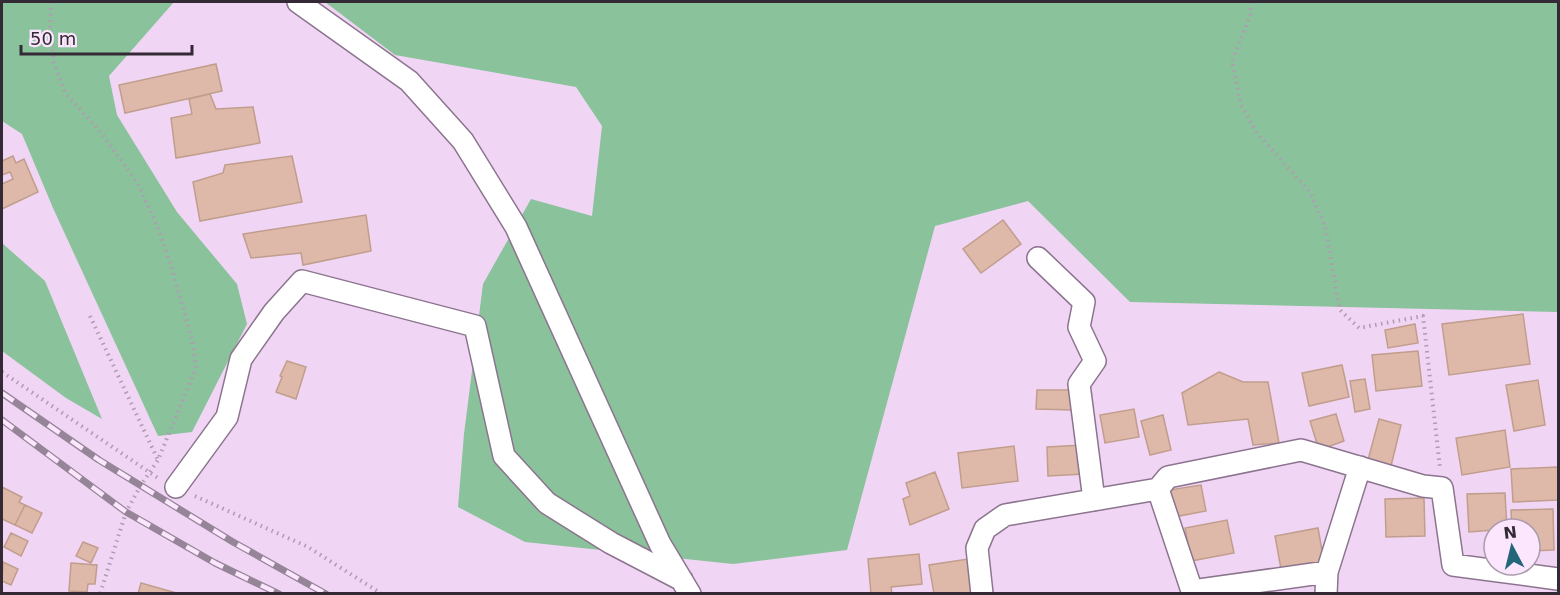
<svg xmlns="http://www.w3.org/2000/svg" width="1560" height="595" font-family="'DejaVu Sans',sans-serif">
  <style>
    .green { fill: #8ac29c }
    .building { fill: #deb9a9; stroke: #c19d8d; stroke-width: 1.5 }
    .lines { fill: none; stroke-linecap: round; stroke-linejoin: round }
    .minor-casing { stroke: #8c748f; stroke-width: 24 }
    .path { stroke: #af9bb2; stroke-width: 4; stroke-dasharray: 1.5 4.5; stroke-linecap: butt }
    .minor { stroke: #fff; stroke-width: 21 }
    .rail-casing { stroke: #968499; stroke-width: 7 }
    .rail { stroke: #fbe6fd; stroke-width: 4.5; stroke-dasharray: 14; stroke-linecap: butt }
  </style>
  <rect width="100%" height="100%" fill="#f0d6f4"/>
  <path class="green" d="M2,2H174L109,76L117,115L177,212L237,284L247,324L192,432L158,436L53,208L22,134L2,121Z
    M325,2H1558V312L1130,302L1028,201L935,226L847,550L733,564L525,542L458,507L464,434L483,284L531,199L592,216L602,126L576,87L395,55Z
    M2,243L45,281L102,419L66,398L2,351Z"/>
  <path class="building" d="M216,64L222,91L125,113L119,85Z
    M210,94L216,109L253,107L260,143L176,158L171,118L192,114L189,99Z
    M13,156L16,163L24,159L38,192L2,209V184L13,179L10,172L2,175V161Z
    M292,156L302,202L200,221L193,182L223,173L225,165Z
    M366,215L371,251L303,265L301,253L251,258L243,234Z
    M1003,220L1021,244L981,273L963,249Z
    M1523,314L1530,364L1449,375L1442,324Z
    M1415,324L1418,343L1388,348L1385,330Z
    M1418,351L1422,386L1376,391L1372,355Z
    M287,361L306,367L296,399L276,392L282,377L280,376Z
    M1342,365L1349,397L1309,406L1302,373Z
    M1219,372L1243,382H1268L1279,443L1253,445L1248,419L1188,425L1182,393Z
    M1365,379L1370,409L1355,412L1350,381Z
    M1538,380L1545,425L1514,431L1506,385Z
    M1037,390H1075L1074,410L1036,409Z
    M1134,409L1139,437L1105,443L1100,415Z
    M1336,414L1344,441L1319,450L1310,421Z
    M1163,415L1171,450L1150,455L1141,421Z
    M1379,419L1401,425L1391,466L1368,460Z
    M1505,430L1510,467L1462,475L1456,438Z
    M1083,445L1084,474L1048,476L1047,447Z
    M1014,446L1018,481L962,488L958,453Z
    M1558,467V500L1513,502L1511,469Z
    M935,472L949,509L910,525L903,499L910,496L906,483Z
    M1201,485L1206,511L1174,517L1169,490Z
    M2,487L22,497L19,502L25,505L15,525L2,519Z
    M1505,493L1507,529L1469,532L1467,494Z
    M1424,498L1425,536L1386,537L1385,499Z
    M25,505L42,513L32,533L15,525Z
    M1553,509L1554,550L1530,551V529H1512L1511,510Z
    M1227,520L1234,553L1191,561L1185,528Z
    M1318,528L1324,562L1281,569L1275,536Z
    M11,533L28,541L21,556L4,547Z
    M83,542L98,548L91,563L76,556Z
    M919,554L922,584L891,587L892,594H871L868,559Z
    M968,559L973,594H934L929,565Z
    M3,562L18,569L11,585L2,581Z
    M71,563L97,565L95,584H88L87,592L69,591Z
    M141,583L180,594H138Z"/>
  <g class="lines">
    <g class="minor-casing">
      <path id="minor" d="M298,2L409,81L463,141L516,227L660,544L690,594
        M1038,258L1084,302L1079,327L1095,361L1079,384L1094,500
        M176,487L227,417L241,359L274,312L302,281L475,326L504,456L547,503L611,543L682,580
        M1158,489L1192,591L1327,572
        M982,594L977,548L985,529L1005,515L1158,489L1168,477L1301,450L1423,486L1442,488L1453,565L1558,579
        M1326,594L1327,572L1360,467"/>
    </g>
    <path class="path" d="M51,2L50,28L54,63L66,94L99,130L138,184L158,228L170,263L192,339L196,368L158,460L141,485L126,512L100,594
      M1251,2L1250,16L1232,61L1241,105L1257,133L1310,192L1325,226L1340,310L1359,328L1423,316L1440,468
      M90,316L158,460
      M2,372L158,478
      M195,496L308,547L382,594"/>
    <use href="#minor" class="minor"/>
    <g class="rail-casing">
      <path id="rail" d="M2,393L99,460L233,542L326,594
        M2,420L126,512L215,563L279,594"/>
    </g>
    <use href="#rail" class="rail"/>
  </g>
  <rect width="1560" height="595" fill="none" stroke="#332a35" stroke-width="6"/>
  <g transform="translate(1512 547) rotate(353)"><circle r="28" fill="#fbe6fd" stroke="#ab9bad" stroke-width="1.5"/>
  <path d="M0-4.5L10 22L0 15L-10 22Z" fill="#236678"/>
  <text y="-9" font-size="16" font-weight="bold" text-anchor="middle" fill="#332a35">N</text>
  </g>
  <path d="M21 45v9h171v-9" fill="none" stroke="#332a35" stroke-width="3"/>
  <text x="30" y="45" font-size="18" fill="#332a35" stroke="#fbe6fd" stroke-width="4.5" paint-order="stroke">50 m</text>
</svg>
